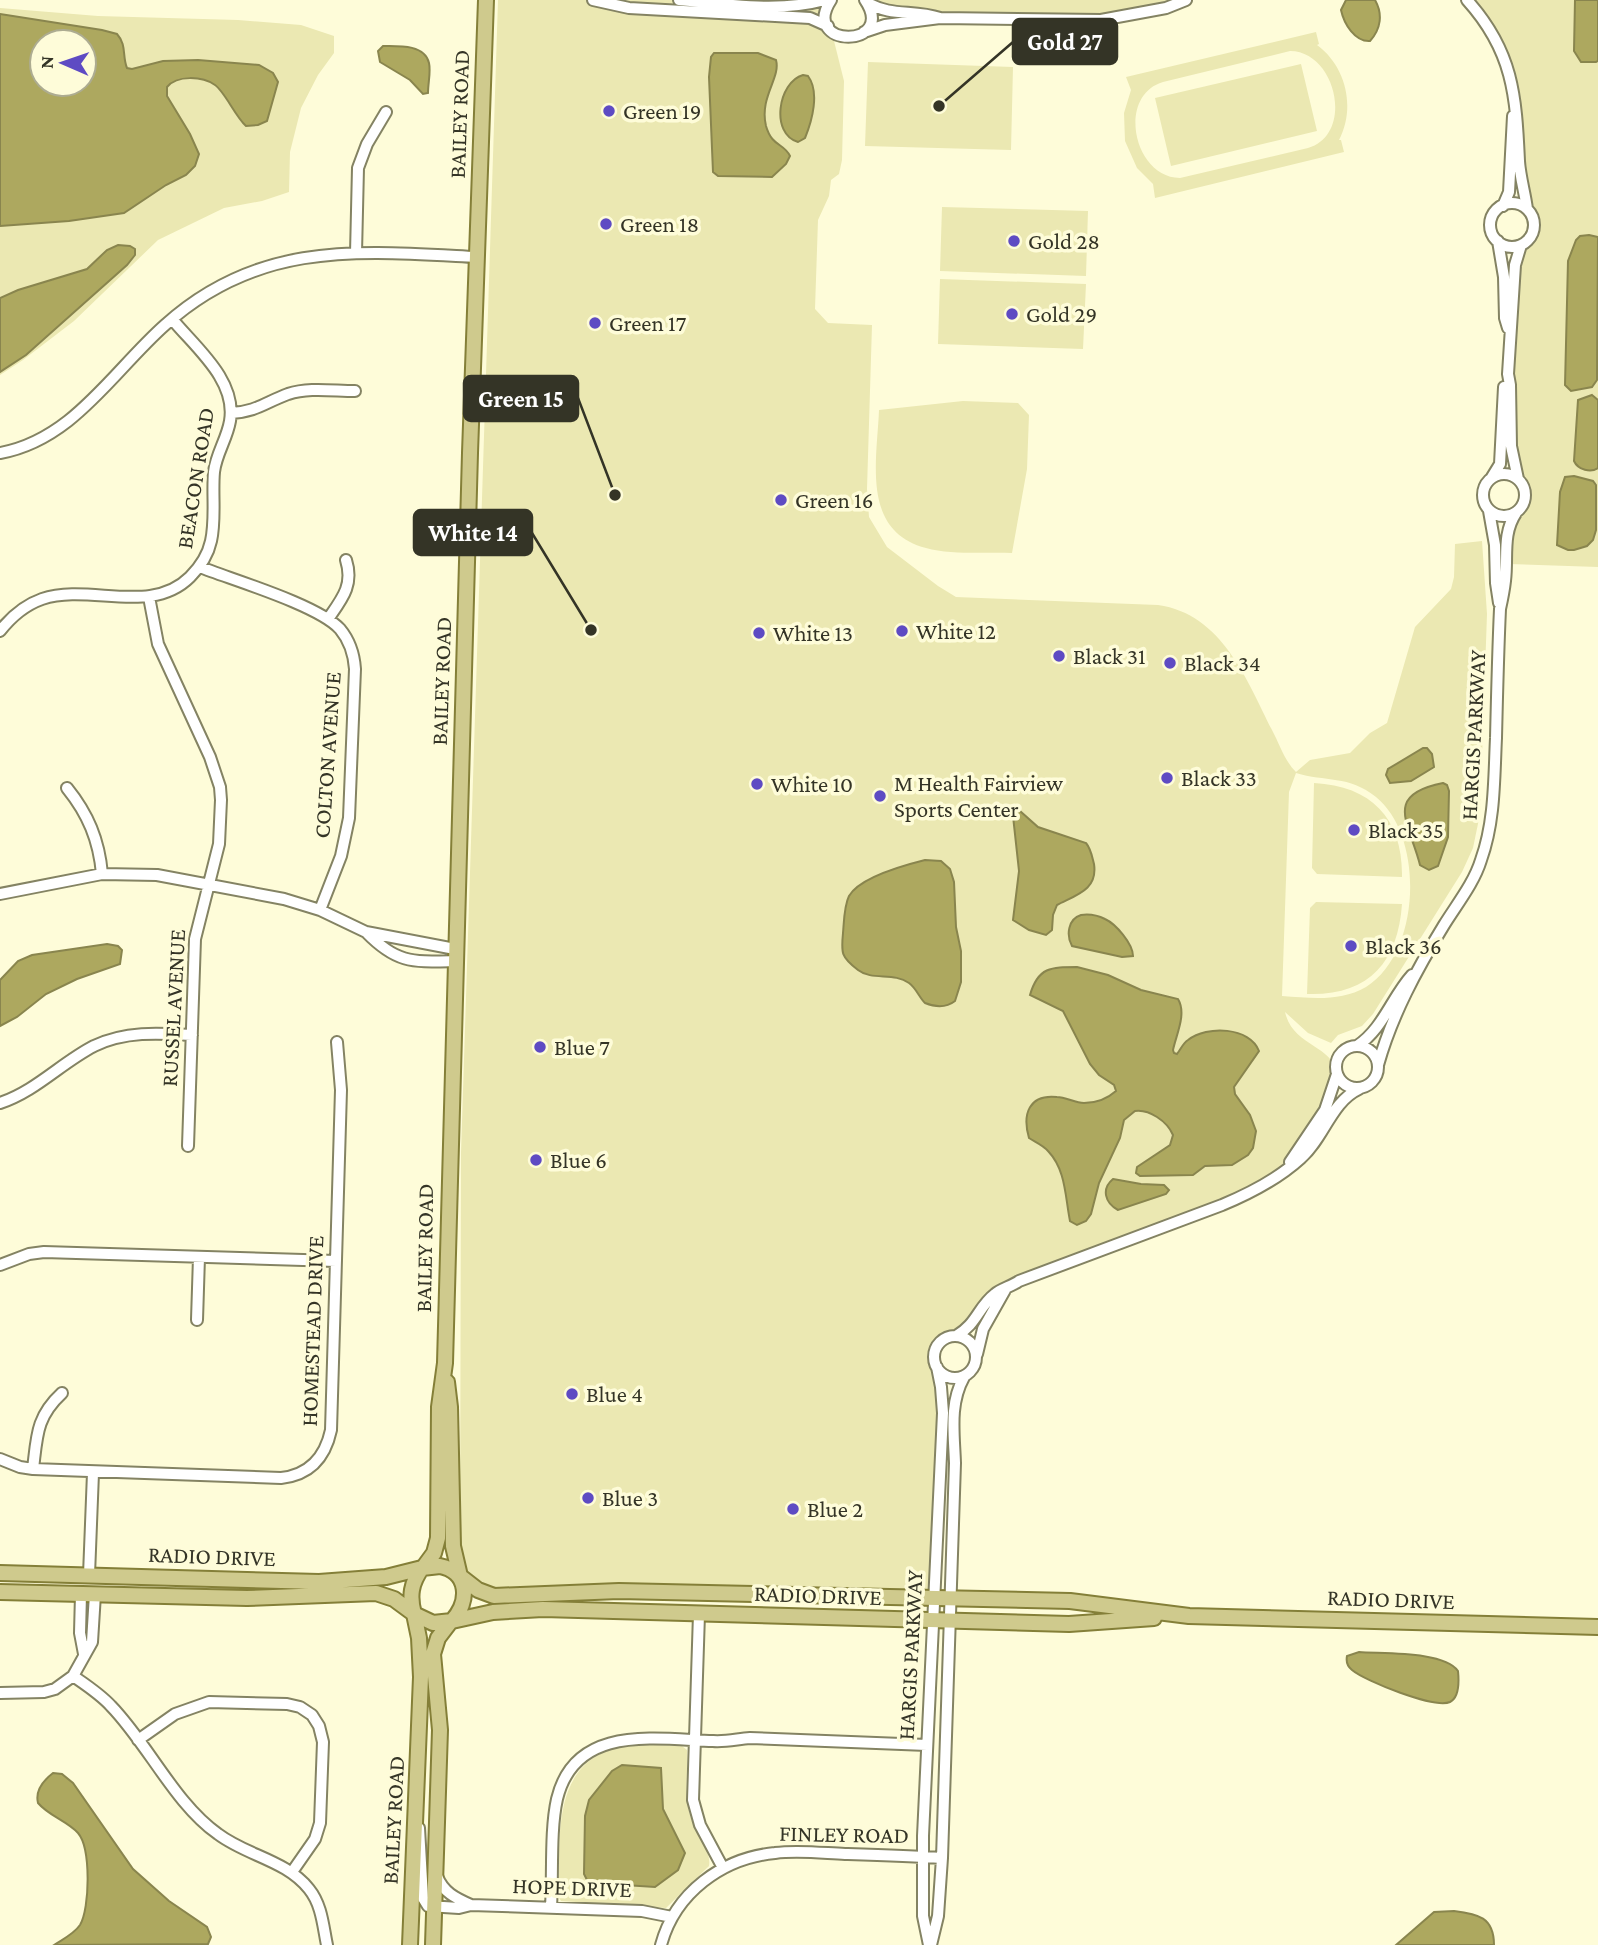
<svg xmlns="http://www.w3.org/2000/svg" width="1598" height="1945" font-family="'Crimson Pro',serif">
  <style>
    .green { fill: #ebe8b2; fill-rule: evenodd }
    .water { fill: #ada85f; stroke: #89854e; stroke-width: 2; fill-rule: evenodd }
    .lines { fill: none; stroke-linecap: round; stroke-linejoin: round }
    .minor-casing { stroke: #848363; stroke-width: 14 }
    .major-casing { stroke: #847f38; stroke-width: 18 }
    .minor { stroke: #fff; stroke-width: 10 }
    .major { stroke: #cfca8d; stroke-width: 14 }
    .poi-dot { fill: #5e4bc3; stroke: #fefcd9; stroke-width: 2.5 }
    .labels { text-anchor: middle; stroke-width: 7; stroke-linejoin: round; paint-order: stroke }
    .poi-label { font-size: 23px; fill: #343426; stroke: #fefcd9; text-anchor: start }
    .street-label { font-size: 23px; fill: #343426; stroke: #fefcd9 }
    .leader { fill: none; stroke: #343426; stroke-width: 2.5 }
    .callout-dot { fill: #343426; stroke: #fefcd9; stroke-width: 2.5 }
    .callout { fill: #343426; stroke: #343426; stroke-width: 2.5 }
    .callout-label { font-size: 24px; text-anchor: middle; font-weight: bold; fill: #fff }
  </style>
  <rect width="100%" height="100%" fill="#fefcd9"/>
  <path class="green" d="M498,0H831L826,9L844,81L842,160L839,174L831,180L829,196L818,220L815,309L828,323L872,325L867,489L869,517L887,547L938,586L956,597L1158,605C1222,614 1247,680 1272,730C1280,745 1284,760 1296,772L1310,760L1350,753L1370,733L1387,723L1415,627L1451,589L1454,577L1455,544L1482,541L1487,614L1480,814L1473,848L1462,872L1373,1014L1362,1026L1338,1035L1331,1043L1308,1033L1285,1012C1293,1047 1332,1044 1337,1074L1325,1110L1275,1179L1005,1290L956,1336C931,1339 934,1359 940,1378L934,1598L501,1596L474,1587L460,1552L461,1153ZM1296,773C1325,782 1349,775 1376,797C1425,837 1421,953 1366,987C1340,1002 1311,998 1282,996L1289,792Z
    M865,0H1186L1127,17L906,12Z
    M1473,0H1598V567L1508,564V538L1518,517L1525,508L1528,496L1515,448L1513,383L1518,269L1525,248L1534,238L1537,225L1523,178L1521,102L1516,75L1500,36Z
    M0,8L98,16L238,20L301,25L334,36V53L318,75L301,108L290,152L289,192L262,201L224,208L158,240L74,321L23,360L0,375ZM42,42H84V84H42Z
    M1316,32L1319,44L1317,45C1346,66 1356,108 1339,140H1341L1344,152L1155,198L1153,184L1137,168L1125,141L1124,113L1131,90L1126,77ZM1290,51C1336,51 1355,134 1308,148L1180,178C1134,178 1116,96 1163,82Z
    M868,62L1013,67L1011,150L865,146Z
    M1301,64L1317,131L1171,166L1155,98Z
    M942,207L1088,211L1086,276L940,271Z
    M940,279L1086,284L1083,349L938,344Z
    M963,401L1018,403L1029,415L1027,469L1012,553C986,552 950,555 926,548C861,531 877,461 879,410Z
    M1314,783C1372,786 1403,819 1402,877L1317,874L1312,868Z
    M1316,902L1402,904C1398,963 1368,996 1307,994L1310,908Z
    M635,1744L682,1746L687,1750C688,1772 684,1794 690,1815C694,1831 712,1850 709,1866L666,1908L561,1901L558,1896C561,1831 549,1754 635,1744Z"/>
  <path class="water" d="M1346,0H1375C1383,14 1381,29 1370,41C1355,42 1344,24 1341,10Z
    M1575,0H1598V61L1596,62H1581L1574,51Z
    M0,14L102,30L117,34C127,45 122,56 127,68L132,69L163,61L198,60L259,65L273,73L278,82L267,121L258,125L246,126C235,116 225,92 215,85C202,76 177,75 167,87V96L190,134L199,154L195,166L186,175L166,185L124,213L69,221L0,226ZM84,42V84H42V42Z
    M383,46C397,46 425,44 429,63C431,72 428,83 428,93L423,94L410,80L380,62L378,51Z
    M714,53H758L776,60C781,78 759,97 766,126C772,147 784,143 790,156L786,164L772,177L718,176L713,172L709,77L711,57Z
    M803,75L808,76C820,92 812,121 805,138L798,142C770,134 778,82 803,75Z
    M1589,235L1598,237L1597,380L1592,387L1571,391L1565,385L1568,261L1576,240L1580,236Z
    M118,245L130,246L135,249V255L127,265L26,355L0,372V298L18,290L87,269L107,250Z
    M1592,395L1598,400V468C1591,473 1578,470 1574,461L1578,400Z
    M1574,476L1593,481L1596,485V530L1593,540L1587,546L1574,550H1568L1557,545L1560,492L1565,477Z
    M1423,748H1427L1432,754L1434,767L1411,781L1390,783L1386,775L1388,769Z
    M1443,783L1447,785L1449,791L1448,837L1438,866L1429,870L1420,865C1410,824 1382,795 1443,783Z
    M1020,811L1038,827L1086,843C1091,849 1092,856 1094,864C1098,890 1076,895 1057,905L1053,915L1052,930L1046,935L1029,930L1013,920L1019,871L1013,816L1015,812Z
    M925,860L941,861L950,869L954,882L956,927L961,951V982L955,1001C946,1008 935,1007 925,1003C919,997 916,988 909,983C894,972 872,981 858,970C841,957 841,953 843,933C844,922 844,906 849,896C860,877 905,865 925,860Z
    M1081,915C1088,914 1097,915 1105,919C1116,924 1133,944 1133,956L1122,957L1072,946C1066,935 1068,919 1081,915Z
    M107,944L118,946L122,950L120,964L77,979L46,994L17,1017L0,1026V980L18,961L32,955Z
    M1077,967L1108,975L1141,990L1178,999C1187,1014 1176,1035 1173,1050L1174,1053L1177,1054C1181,1049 1183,1043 1188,1040C1207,1025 1250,1027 1259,1051L1234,1087L1235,1094L1250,1115L1256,1131L1253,1148L1248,1155L1232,1165L1205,1166L1193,1175L1140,1176L1136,1173L1137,1167L1170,1145L1173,1135C1167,1121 1149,1109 1135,1111L1124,1120L1120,1138L1099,1183L1091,1214L1086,1221L1077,1225L1070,1221C1065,1196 1066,1170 1048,1151C1043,1145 1035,1142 1029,1138C1022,1114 1029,1094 1057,1097C1066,1097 1075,1103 1084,1103C1096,1103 1107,1099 1116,1091L1114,1085L1099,1075L1090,1064L1063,1011L1030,995C1038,967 1051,967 1077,967Z
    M1113,1179L1141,1184L1164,1185L1169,1190L1166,1194L1118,1210C1105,1203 1101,1189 1113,1179Z
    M1359,1652C1383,1654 1444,1651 1458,1671C1459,1681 1460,1697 1450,1702C1435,1709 1365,1681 1352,1670C1347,1666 1346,1661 1347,1656Z
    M622,1765L661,1768L663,1809L685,1853L678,1870L655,1887L593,1883L587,1880L584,1874L585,1816L589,1800L612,1771Z
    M53,1773L62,1774L73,1783L133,1869L169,1901L207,1927L211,1937L208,1944L54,1945C63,1939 74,1934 80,1925C90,1908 91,1848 78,1833C67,1821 49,1816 38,1803C35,1791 44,1780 53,1773Z
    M1454,1911C1478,1914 1494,1917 1494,1945H1396L1434,1912Z"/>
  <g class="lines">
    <g class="minor-casing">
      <path id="minor" d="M593,0L629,8L810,18L828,26
        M679,0C728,4 777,13 825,0
        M831,0C799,49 898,49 865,0
        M1467,0C1513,51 1516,95 1519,161C1520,177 1525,193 1527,209
        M868,3C892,17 913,9 940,18
        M864,32L885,25L940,18L1101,20L1166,8L1186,0
        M1490 225a22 22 0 1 1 44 0a22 22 0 1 1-44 0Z
        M1503,206L1509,192L1513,116
        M1498,241L1504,277L1505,318L1508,328
        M356,253L358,168L367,144L386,112
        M231,413C256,412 266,402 288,394C309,387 333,391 355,391
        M0,453C73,440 113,371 165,325C259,240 360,251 476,257
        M1483 495a21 21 0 1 1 42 0a21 21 0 1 1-42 0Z
        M1492,477L1500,464L1504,387
        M1518,479L1511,446L1510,385L1508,374L1515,265L1521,245
        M1489,511L1495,545L1496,583L1499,603
        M200,567C233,580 318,605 340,629C350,641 354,654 355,669L349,818L341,856L320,910
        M149,597L158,644L210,757L220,787L221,800L219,844L195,939L188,1146
        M328,619C342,599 354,585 346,560
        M0,631C11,617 25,605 42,599C89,583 151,616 190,577C200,567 208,555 211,541C216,519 212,494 214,472C216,454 227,439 230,421C237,380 195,347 172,319
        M67,788C88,814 99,840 102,874
        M0,894L102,874L157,875L284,899L320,910L366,932L455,949
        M366,932C397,964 413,962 455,961
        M1336 1067a21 21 0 1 1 42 0a21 21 0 1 1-42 0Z
        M1357,1046C1383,1029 1392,997 1412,975
        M1378,1065C1392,1015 1417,969 1444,925C1457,904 1474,883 1481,860C1495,821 1494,779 1496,738C1497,695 1498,652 1500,609C1502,600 1504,590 1505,581C1508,557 1502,534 1516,513
        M0,1103C36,1091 61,1063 94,1046C125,1031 158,1033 192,1035
        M1290,1162L1325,1110L1337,1074
        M0,1265L29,1254L44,1252L336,1261
        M197,1320L199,1257
        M934 1357a21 21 0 1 1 42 0a21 21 0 1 1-42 0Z
        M956,1336C977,1324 978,1307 995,1294C1001,1289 1012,1286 1019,1281L1222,1205C1251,1193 1278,1179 1301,1158C1324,1138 1331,1102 1359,1089
        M977,1354L983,1329L1005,1290
        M0,1459L20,1467L33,1469L281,1478C309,1475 325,1458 331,1430L341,1090L337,1042
        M33,1469C37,1436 36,1417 62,1393
        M89,1575L93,1473
        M81,1594L80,1633L84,1654
        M699,1614L693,1800L700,1825L723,1868
        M73,1676C86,1685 100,1694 111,1706C148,1744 175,1804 218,1834C247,1856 286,1860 309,1889C322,1905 323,1926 327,1945
        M0,1693L44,1692L55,1689L73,1676L92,1642L95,1594
        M138,1740L175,1714L209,1702L287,1704L300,1707L312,1715L319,1726L323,1742L320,1823L315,1839L292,1872
        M419,1828L423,1898L428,1906L459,1908L471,1905L642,1911L672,1917
        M437,1876C443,1892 455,1898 471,1905
        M551,1907C553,1875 550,1830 557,1799C575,1724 655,1739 713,1741C726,1742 737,1739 750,1738L927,1745
        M661,1945C675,1893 722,1858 775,1853C798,1850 822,1853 845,1854C877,1855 910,1856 942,1858
        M929,1945L923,1916V1836L943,1413L941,1387L937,1367
        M931,1945L938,1916L942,1858L955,1463C954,1433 949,1404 964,1377"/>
    </g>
    <g class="major-casing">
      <path id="major" d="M447,1382L450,1407L453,1546L460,1576
        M440,1566C469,1572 470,1601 452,1621L433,1623L414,1614C409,1596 411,1583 422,1568Z
        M423,1568L434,1553L438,1538L439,1407L445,1363L470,453L486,0
        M0,1573L319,1582L386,1577L422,1568
        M460,1576L478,1590L494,1596L619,1591L1070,1601L1189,1616L1598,1627
        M0,1592L247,1598L376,1593L394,1599L413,1613
        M452,1621L493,1612L543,1609L1069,1624L1154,1618
        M410,1945L421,1677L419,1638L414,1614
        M433,1945L440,1730L433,1654L438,1638L451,1621"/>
    </g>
    <use href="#minor" class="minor"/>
    <use href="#major" class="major"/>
  </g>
  <g class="poi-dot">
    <circle cx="609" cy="111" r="7"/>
    <circle cx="606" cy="224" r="7"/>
    <circle cx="1014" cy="241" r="7"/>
    <circle cx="1012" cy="314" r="7"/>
    <circle cx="595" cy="323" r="7"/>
    <circle cx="781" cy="500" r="7"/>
    <circle cx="902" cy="631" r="7"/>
    <circle cx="759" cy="633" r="7"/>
    <circle cx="1059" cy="656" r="7"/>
    <circle cx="1170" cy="663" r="7"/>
    <circle cx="1167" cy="778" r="7"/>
    <circle cx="757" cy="784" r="7"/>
    <circle cx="880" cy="796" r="7"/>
    <circle cx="1354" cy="830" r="7"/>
    <circle cx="1351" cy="946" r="7"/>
    <circle cx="540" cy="1047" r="7"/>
    <circle cx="536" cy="1160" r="7"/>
    <circle cx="572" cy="1394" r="7"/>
    <circle cx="588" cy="1498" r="7"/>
    <circle cx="793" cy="1509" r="7"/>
  </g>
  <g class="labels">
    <g class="poi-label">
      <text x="623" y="119">Green 19</text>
      <text x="620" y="232">Green 18</text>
      <text x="1028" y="249">Gold 28</text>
      <text x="1026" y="322">Gold 29</text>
      <text x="609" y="331">Green 17</text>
      <text x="795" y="508">Green 16</text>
      <text x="916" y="639">White 12</text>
      <text x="773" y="641">White 13</text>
      <text x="1073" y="664">Black 31</text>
      <text x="1184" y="671">Black 34</text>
      <text x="1181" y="786">Black 33</text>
      <text x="894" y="791">M Health Fairview<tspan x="894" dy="26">Sports Center</tspan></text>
      <text x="771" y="792">White 10</text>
      <text x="1368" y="838">Black 35</text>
      <text x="1365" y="954">Black 36</text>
      <text x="554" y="1055">Blue 7</text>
      <text x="550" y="1168">Blue 6</text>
      <text x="586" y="1402">Blue 4</text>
      <text x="602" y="1506">Blue 3</text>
      <text x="807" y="1517">Blue 2</text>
    </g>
    <g class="street-label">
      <text transform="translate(459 114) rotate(-88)" y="8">BAILEY ROAD</text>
      <text transform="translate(195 478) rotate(-81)" y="8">BEACON ROAD</text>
      <text transform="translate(441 681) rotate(-88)" y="8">BAILEY ROAD</text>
      <text transform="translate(1473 735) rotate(-87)" y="8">HARGIS PARKWAY</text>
      <text transform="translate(327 755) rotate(-86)" y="8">COLTON AVENUE</text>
      <text transform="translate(173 1008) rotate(-87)" y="8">RUSSEL AVENUE</text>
      <text transform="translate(424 1248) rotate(-89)" y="8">BAILEY ROAD</text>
      <text transform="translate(312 1331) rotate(-88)" y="8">HOMESTEAD DRIVE</text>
      <text transform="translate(212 1556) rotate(2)" y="8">RADIO DRIVE</text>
      <text transform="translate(818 1595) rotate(2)" y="8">RADIO DRIVE</text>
      <text transform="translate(1391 1599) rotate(2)" y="8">RADIO DRIVE</text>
      <text transform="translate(910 1655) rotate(-87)" y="8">HARGIS PARKWAY</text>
      <text transform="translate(393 1820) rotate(-87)" y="8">BAILEY ROAD</text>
      <text transform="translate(844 1834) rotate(1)" y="8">FINLEY ROAD</text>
      <text transform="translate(572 1887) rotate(2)" y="8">HOPE DRIVE</text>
    </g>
  </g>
  <path class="leader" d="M939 106L1013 42M615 495L578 398M591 630L532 533"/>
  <g class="callout-dot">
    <circle cx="939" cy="106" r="7"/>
    <circle cx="615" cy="495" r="7"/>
    <circle cx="591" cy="630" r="7"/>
  </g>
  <g class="callout">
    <rect x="1013" y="19" width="104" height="45" rx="7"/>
    <rect x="464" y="376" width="114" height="45" rx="7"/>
    <rect x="414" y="510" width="118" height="45" rx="7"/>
  </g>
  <g class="callout-label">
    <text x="1065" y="50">Gold 27</text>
    <text x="521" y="407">Green 15</text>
    <text x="473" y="541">White 14</text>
  </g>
  <g transform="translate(63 63) rotate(272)"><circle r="33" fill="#fefcd9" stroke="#adac91" stroke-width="2"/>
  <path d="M0-5L12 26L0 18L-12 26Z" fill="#5e4bc3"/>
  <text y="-10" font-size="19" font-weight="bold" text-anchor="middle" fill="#343426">N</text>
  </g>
</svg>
